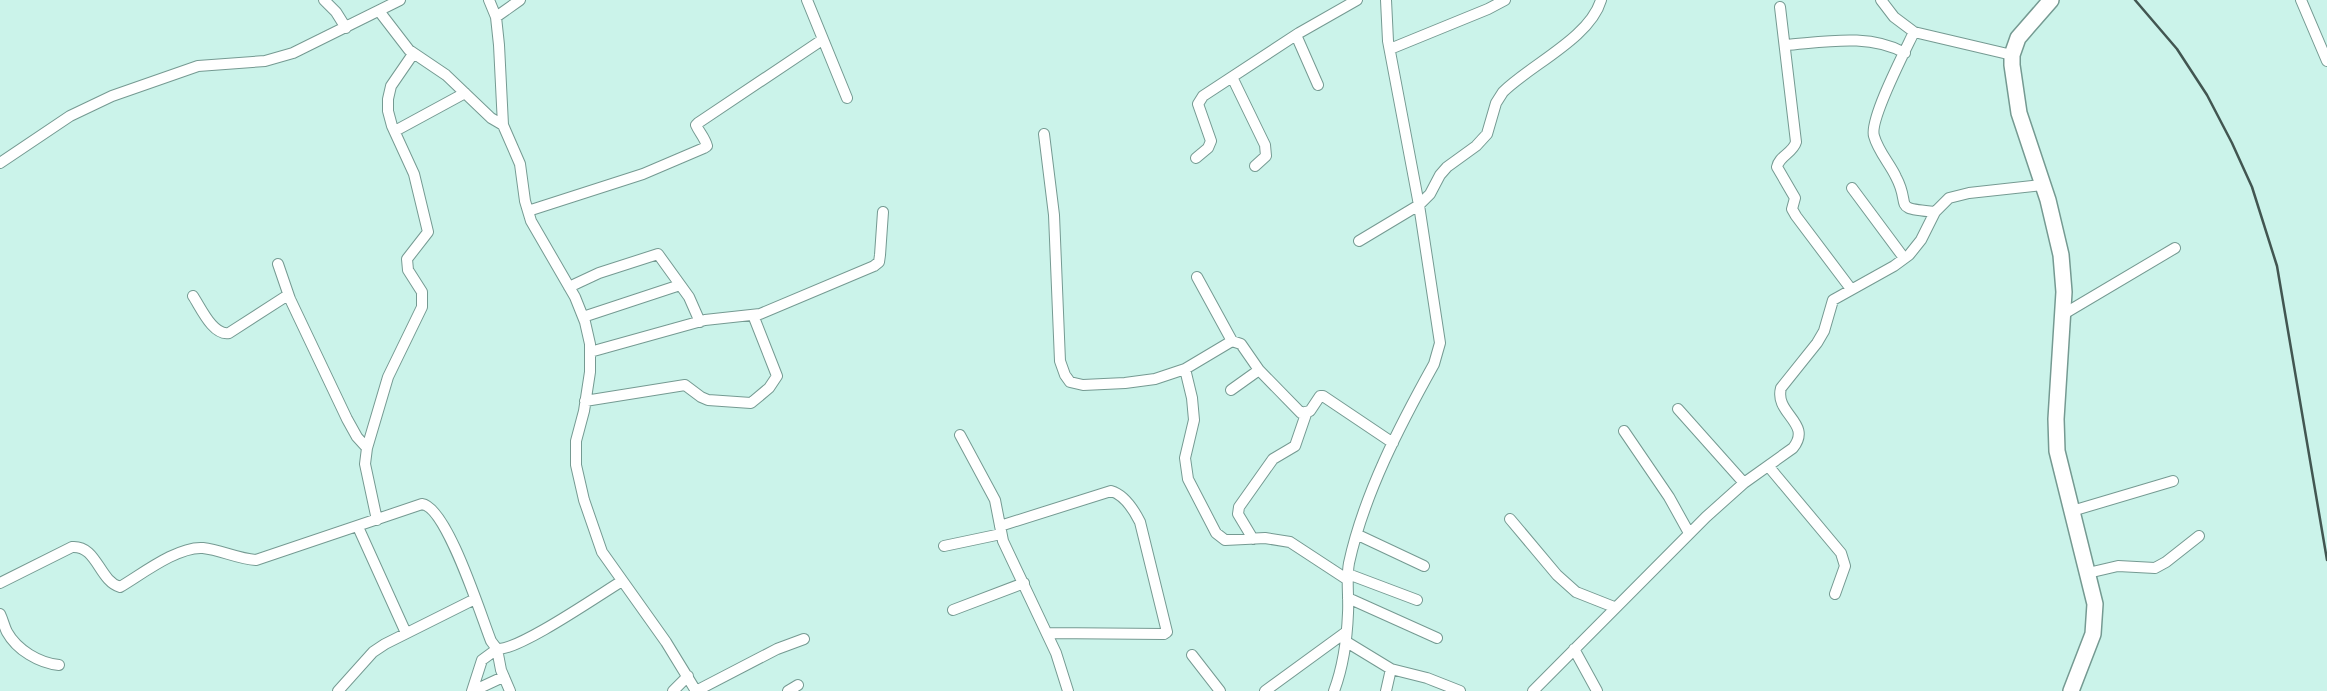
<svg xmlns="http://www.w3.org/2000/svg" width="2327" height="691" font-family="'Archivo Narrow',sans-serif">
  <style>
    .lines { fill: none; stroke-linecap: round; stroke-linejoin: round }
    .street-casing { stroke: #759a92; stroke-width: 12 }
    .secondary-casing { stroke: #759a92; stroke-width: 18 }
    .street { stroke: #fff; stroke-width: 10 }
    .secondary { stroke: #fff; stroke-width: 15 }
    .rail { stroke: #425651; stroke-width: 2.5 }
  </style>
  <rect width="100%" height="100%" fill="#cbf3ea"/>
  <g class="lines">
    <g class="street-casing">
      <path id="street" d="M324,0L336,12L346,28
        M489,0L496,17L499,45L503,125L520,164L525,201L531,221L575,297L585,322L590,344V372L584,411L576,441V465L584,500L602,552L666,642L696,691
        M807,0L847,98
        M1881,0L1894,17L1914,32L2012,55
        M2301,0L2327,61
        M1780,7L1796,142C1793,153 1779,156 1777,167L1795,198L1792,209L1796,216L1851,289
        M379,11L409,50L446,75L491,118L503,125
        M496,17L520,0
        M1914,32C1905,51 1869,120 1874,136C1878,151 1890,164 1896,177C1912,207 1890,208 1935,212
        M1296,35L1318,85
        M1785,45C1825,42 1869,33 1905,53
        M1390,49L1488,9L1505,0
        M1232,77L1265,145L1266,156L1255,166
        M395,131L465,93
        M1044,134L1054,215L1060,361L1065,375L1070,382L1083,385L1125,383L1155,379L1185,369L1232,341L1241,344L1259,370L1301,413L1310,411L1320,396H1323L1393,443
        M1196,158L1208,148L1211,141L1198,104L1203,96L1299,33L1357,0
        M0,163L70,116L112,96L198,66L265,61L293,53L400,0
        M1852,188L1904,258
        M528,211L643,174L704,148L707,146C705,138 699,132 696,125L698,123L822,40
        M1359,241L1419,205L1430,194L1440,175L1447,167L1476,146L1487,134L1496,103L1503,92C1530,65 1590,38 1601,0
        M278,264L290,299L347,419L357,437L367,448
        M1197,277L1232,341
        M569,287L599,273L658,254L689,297L700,322
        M193,296C201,308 213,336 229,333L288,295
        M2062,315L2175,248
        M583,317L680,285
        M590,352L705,320L760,314L874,266L879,262L880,255L883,212
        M1185,369L1192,398L1194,420L1185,458L1188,479L1216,533L1225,540L1265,538L1290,542L1348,580
        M1231,390L1259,370
        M585,401L685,385L701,397L708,400L751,403L769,388L777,376L753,315
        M1678,409L1744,483
        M1624,431L1669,497L1689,533
        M960,435L995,500L1003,541L1056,653L1068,691
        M1769,467L1841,553L1845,566L1835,594
        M2072,511L2173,481
        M1510,519L1557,575L1576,592L1614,607
        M377,520L365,464L367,448L388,377L422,307V292L408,270L407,259L428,232L414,174L392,126L388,111V99L391,86L413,54
        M1000,526L1111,491C1125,495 1134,510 1140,522L1167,632L1164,634L1047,633
        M358,527L406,633
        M1358,535L1424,566
        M1253,539L1238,514L1239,507L1273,459L1295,446L1306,414
        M944,546L1001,534
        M2088,573L2118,566L2155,568L2166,562L2199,536
        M1348,574L1417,600
        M0,583L72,547C97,545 99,581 120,587C142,574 178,546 203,548C221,550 238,559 256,560L422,504C447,507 481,616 491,641L497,649C518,651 599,595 622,581
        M1348,598L1437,638
        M953,610L1024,583
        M0,614C3,620 4,626 7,632C17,650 39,663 59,665
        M1345,641L1391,669L1427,678L1460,691
        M497,649L501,670L510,691
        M1574,649L1597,691
        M1192,655L1220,691
        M338,691L373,652L385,644L475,599
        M472,691L482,660L497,649
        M473,691L503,677
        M673,691L688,676
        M696,691L777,649L804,639
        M788,691L798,685
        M1265,691L1346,632
        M1334,691C1343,667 1347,638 1348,613C1349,596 1346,579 1349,563C1364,494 1400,425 1434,364L1440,343L1419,205L1388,41L1386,0
        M1386,691L1391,669
        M1533,691L1706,517L1744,483L1793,448C1813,423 1774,414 1781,388L1817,343L1824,331L1833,300L1894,266L1909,255L1921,240L1935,212L1949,198L1969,193L2042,185"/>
    </g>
    <g class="secondary-casing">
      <path id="secondary" d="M2051,0L2018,38L2012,55V65L2019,113L2048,200L2061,255L2064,292L2056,419L2057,451L2095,604L2093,634L2071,691"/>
    </g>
    <use href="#street" class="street"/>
    <use href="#secondary" class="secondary"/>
    <path class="rail" d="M2135,0L2177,49L2207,95L2232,143L2252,187L2277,266L2327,560"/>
  </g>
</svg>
